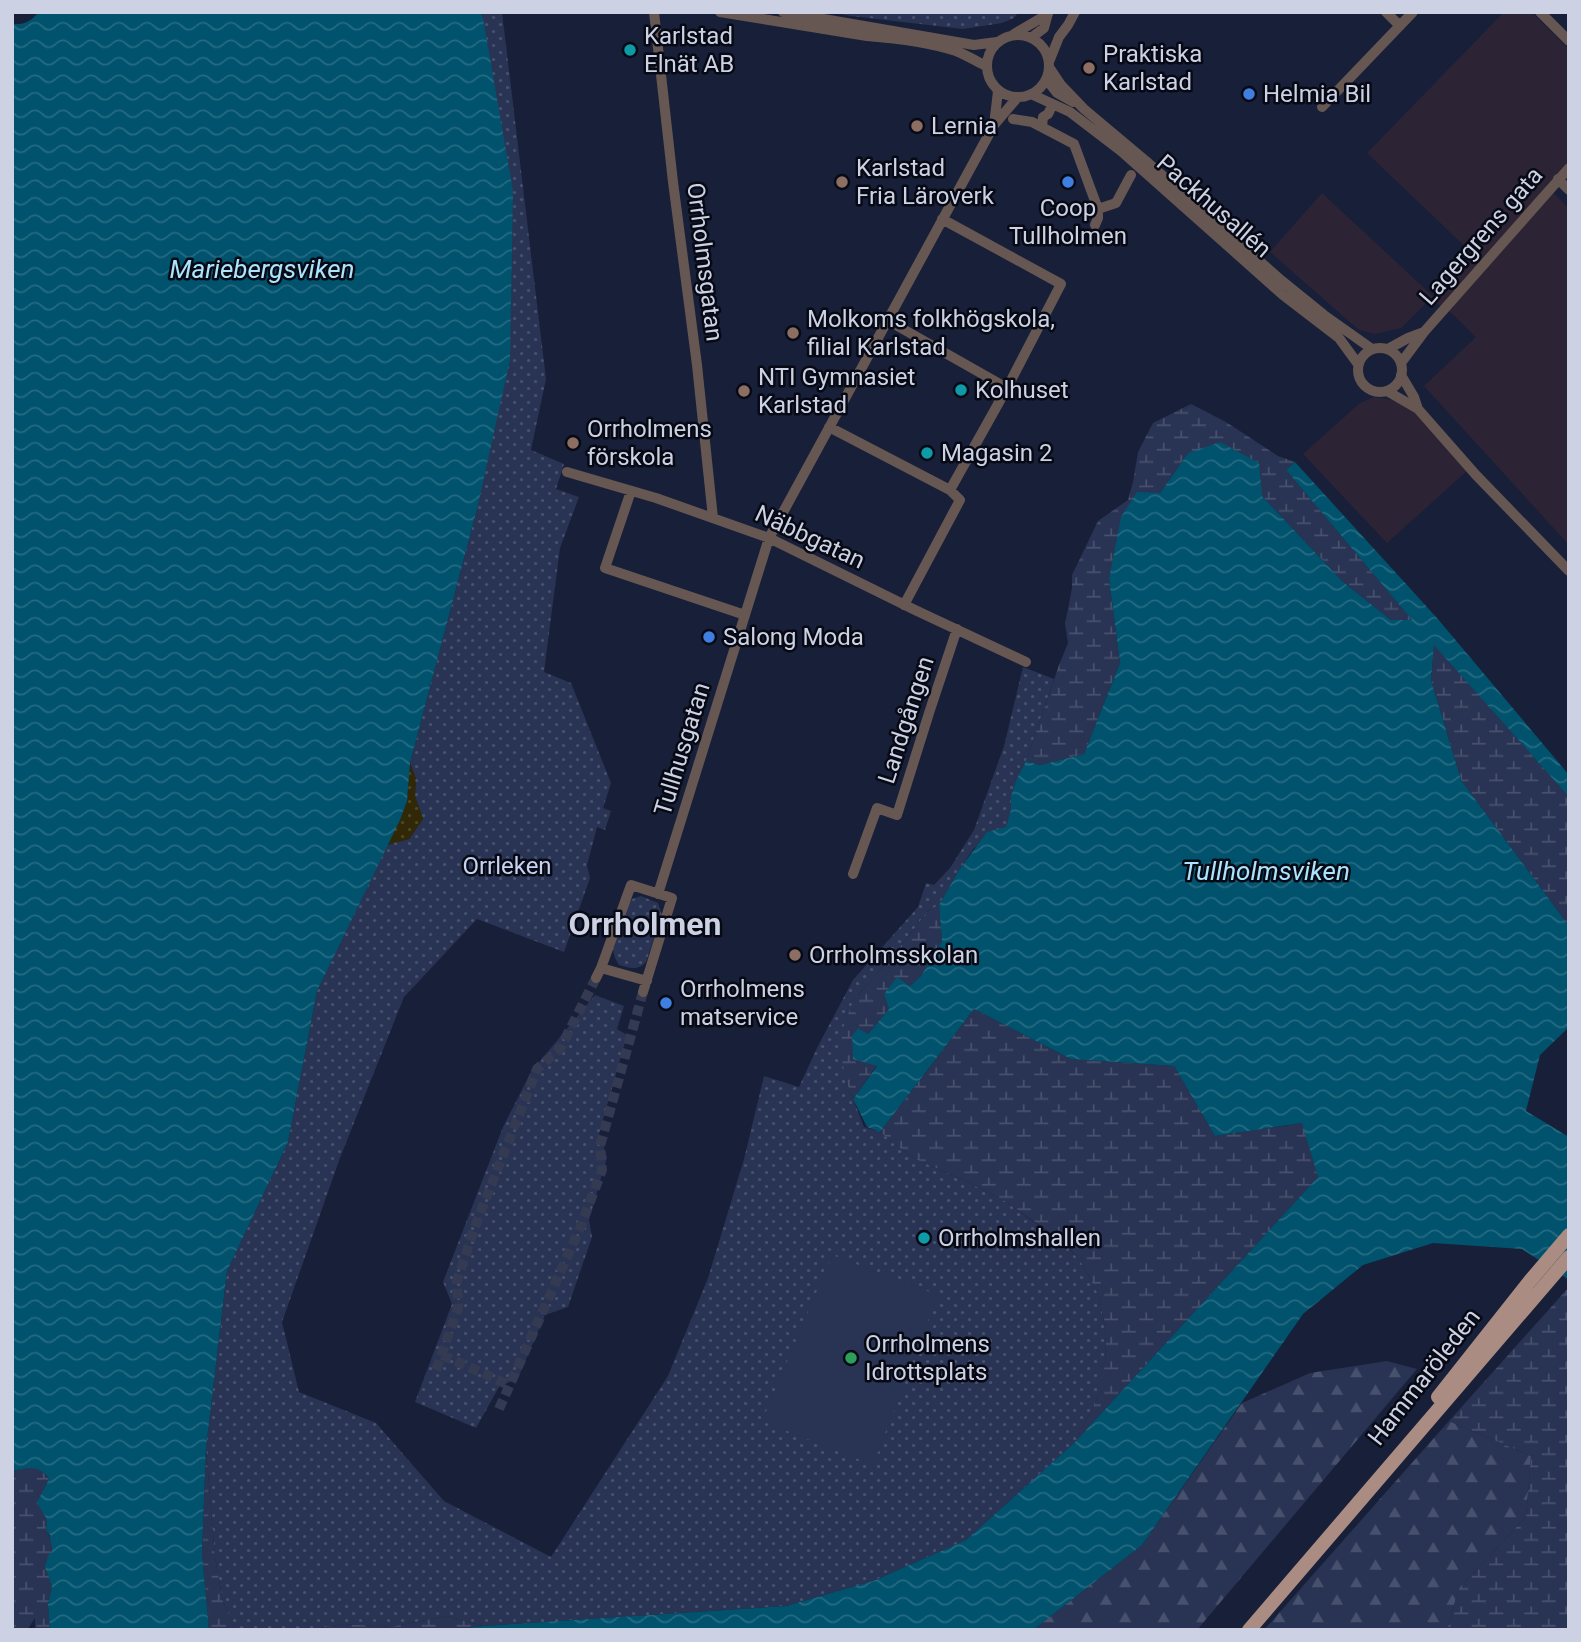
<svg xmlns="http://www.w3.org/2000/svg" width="1581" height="1642" font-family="Roboto,sans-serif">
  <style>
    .commercial { fill: #2c2434 }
    .green { fill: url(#green-dots) }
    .forest { fill: url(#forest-firs) }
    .wetland { fill: url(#wetland-marsh) }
    .sand { fill: url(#sand-dots) }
    .pitch { fill: #293353 }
    .water { fill: url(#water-waves) }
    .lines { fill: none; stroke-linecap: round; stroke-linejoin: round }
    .minor-tunnel { stroke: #333a52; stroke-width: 10; stroke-dasharray: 10 5; stroke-linecap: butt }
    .minor { stroke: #665752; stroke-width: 10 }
    .major { stroke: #ab8c82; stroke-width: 14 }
    .culture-dot { fill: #0f9aa8; stroke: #070a15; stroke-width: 2.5 }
    .education-dot { fill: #8d6e63; stroke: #070a15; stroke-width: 2.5 }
    .shop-dot { fill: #3f7fe0; stroke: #070a15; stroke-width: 2.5 }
    .leisure-dot { fill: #2e9e5b; stroke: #070a15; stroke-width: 2.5 }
    .labels { text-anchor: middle; stroke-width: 5; stroke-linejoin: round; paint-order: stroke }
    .poi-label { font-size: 24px; fill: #ccd2e3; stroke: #070a15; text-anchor: start }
    .street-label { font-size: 24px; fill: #ccd2e3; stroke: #070a15 }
    .park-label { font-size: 24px; fill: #c7d2f0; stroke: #070a15 }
    .water-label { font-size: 26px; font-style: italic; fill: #ace3fd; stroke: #070a15 }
    .district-label { font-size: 32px; font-weight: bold; fill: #ccd2e3; stroke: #070a15 }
  </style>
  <defs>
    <pattern id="green-dots" width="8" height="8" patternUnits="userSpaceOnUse" patternTransform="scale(1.75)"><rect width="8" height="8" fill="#293353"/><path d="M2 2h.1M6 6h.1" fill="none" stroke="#47506c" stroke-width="1.8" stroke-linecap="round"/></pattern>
    <pattern id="forest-firs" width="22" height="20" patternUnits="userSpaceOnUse" patternTransform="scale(1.75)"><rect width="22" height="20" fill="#293353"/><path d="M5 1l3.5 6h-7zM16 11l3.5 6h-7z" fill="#47506c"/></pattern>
    <pattern id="wetland-marsh" width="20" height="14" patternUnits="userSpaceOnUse" patternTransform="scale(1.75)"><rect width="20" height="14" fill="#293353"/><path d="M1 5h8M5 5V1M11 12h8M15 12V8" fill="none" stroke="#47506c"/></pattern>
    <pattern id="sand-dots" width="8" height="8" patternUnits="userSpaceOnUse" patternTransform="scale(1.75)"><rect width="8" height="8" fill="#302806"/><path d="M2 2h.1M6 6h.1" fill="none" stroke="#4d462a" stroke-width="1.8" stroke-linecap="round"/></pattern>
    <pattern id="water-waves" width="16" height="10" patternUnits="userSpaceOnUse" patternTransform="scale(1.75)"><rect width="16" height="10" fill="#00526d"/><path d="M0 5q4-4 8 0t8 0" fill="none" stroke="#246a82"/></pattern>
  </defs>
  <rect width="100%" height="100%" fill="#181f38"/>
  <path class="commercial" d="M1504,12H1531L1569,49V161L1546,186L1569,208V545L1424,386L1476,337L1454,315L1430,299L1401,328L1375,334L1359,330L1270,252L1322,193L1436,299L1476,257L1367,153Z
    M1374,397L1392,400L1416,412L1468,470L1387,543L1303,454L1360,403Z"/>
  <path class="green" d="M480,12H502L546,379L531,450L564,464L556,489L579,497L560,548L544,672L571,683L611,783L603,808L611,811L605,830L597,827L587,865L590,878L564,952L477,919L404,997L340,1158L282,1322L299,1392L376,1423L444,1501L551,1557L668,1376L708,1278L744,1159L764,1076L799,1087L818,1046L853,980L918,907L926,883L934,885L950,868L974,830L1004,746L1023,667L1054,679L1026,761L1016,780L1011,796L1012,810L1006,827L974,848L959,870L939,905L928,911L891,958L853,1001L845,1078L864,1127L880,1132L913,1158L957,1177L1005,1201L1066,1245L1081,1262L1099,1296L1106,1333L1105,1362L1101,1367V1391L1075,1442L966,1540L873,1581L786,1606L483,1626L447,1616L390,1627L344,1624L307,1630H236L223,1602L215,1557L206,1448L227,1271L288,1142L317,991L387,845L409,839L423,819L415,796L416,779L410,763L477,509L483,18Z
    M830,12H1015L1017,14L1014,18L1002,23L963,29L851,16Z
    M641,896L658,903L662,915L646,962C638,971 629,968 619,965L615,958L613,950L629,903L632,899Z
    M595,995L624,1006L617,1029L627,1035L599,1134L607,1157L589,1220L592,1237L568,1307L545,1315L518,1378L499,1387L476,1428L415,1402L452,1304L443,1282L503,1127L531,1072Z"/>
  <path class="forest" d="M1387,1361L1417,1369L1197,1630H1033L1142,1545L1242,1403L1310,1373Z
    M1449,1421L1531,1456L1526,1517L1459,1588L1447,1630H1264Z"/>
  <path class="wetland" d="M1191,404L1226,422L1278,456L1295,462L1286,470L1413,621L1391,620L1342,581L1262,496L1188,453L1160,493L1109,579L1120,663L1084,754L1040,765L1026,761L1059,665L1068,643L1065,624L1072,588V575L1098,521L1128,500L1133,482L1138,452L1153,423Z
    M1434,644L1569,797V926L1461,780L1431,680Z
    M939,905L942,941L921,976L910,986L898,978L884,994L889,1009L867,1035L877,1065L853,1099L845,1078L839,1039L853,1001L891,958L928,911Z
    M974,1009L1071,1059L1174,1066L1215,1136L1303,1123L1318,1177L1075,1442L1101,1391V1367L1105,1362L1106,1333L1099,1296L1081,1262L1066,1244L1005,1201L957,1177L913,1158L880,1132Z
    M1569,1287V1630H1447L1459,1588L1526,1517L1531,1456L1449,1421Z
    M206,1448L215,1557L223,1602L236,1630H209L202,1553Z
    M30,1467L39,1469L49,1478L43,1493L39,1498L47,1523L46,1531C51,1535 49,1541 53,1546L52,1586L48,1605L50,1630H35V1618L27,1630H12V1471Z
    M447,1616L483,1626L451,1630H307L344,1624L390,1627Z"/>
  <path class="sand" d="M410,763L416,779L415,796L423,819L409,839L387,845L400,820L407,801Z"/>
  <path class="pitch" d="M832,1255L938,1295L873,1465L762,1421Z"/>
  <path class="water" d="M39,12H480L483,18L513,191L510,360L477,509L410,763L407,801L400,820L317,991L288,1142L227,1271L206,1448L202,1553L209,1630H50L48,1605L52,1586L45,1567L48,1556L52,1551C53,1545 49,1541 50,1535L46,1531C49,1515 42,1514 37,1502C41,1494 46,1487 49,1478C36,1464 29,1468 12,1471V24C25,25 31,21 39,12Z
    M1220,442L1259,463L1262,496L1342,581L1391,620H1412L1286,470L1295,462L1437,618L1569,775V797L1434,645L1431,680L1461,780L1569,926V1027L1540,1055L1526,1111L1569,1137V1280L1522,1249L1433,1243L1363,1265L1303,1314L1142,1545L1033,1630H451L483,1626L786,1606L873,1581L966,1540L1075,1442L1318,1177L1302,1123L1215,1136L1174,1066L1071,1059L974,1009L880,1132L867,1127L853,1099L877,1066L853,1059L852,1036L858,1028L868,1034L889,1009L884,994L897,977L910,986L921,976L942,941L939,905L959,870L987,832L1006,827L1011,810V796L1016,780L1026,761L1040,765L1084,754L1120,663L1109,579L1121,517L1137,492L1160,493L1188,453Z"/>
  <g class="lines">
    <path class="minor-tunnel" d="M442,1355L509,1385
      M436,1370L458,1308L457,1281L474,1229L537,1069L560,1049L596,978
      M499,1409L580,1228L602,1170L600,1146L643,992"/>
    <path class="minor" d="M654,12L673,182L697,365L713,518
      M720,12L867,36C893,38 931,43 956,51C966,55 976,61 986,66
      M783,12L974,45L997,42
      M1386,12L1400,26
      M1540,12L1569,41
      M1014,34L1048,14
      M987 66a31 31 0 1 1 62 0a31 31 0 1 1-62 0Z
      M1031,38L1044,28L1048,13
      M1049,62L1059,37L1068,25L1075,12
      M1049,67L1061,85L1084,109L1146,161L1282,281L1324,315L1372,349
      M1046,79L1057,93L1073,102
      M1031,94L1070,112L1121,151L1283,295L1339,338L1358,364
      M1322,107L1413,12
      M1013,119L1032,122L1074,144L1098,209V218L1095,225
      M994,125L998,91
      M1042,127L1043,117L1048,114L1050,110
      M1558,179L1569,190
      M1098,209L1116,203L1131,175
      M942,219L1061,284L1007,388L950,490
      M887,320L1007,388
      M1358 370a22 22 0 1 1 44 0a22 22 0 1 1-44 0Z
      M1388,349L1408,338L1424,332
      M1401,363L1424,332L1569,168
      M1401,375L1414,397L1418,409
      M1387,391L1418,409L1476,475L1569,571
      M829,427L950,490L960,500L904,605
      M567,472L656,498L769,538L915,610L1026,662
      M631,491L605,568L745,615
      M853,874L877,808L897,815L930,710L957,629
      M658,894L769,538L994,125L1017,98
      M601,968L647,981
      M596,978L601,968L631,885L672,898L643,992"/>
    <path class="major" d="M1438,1397L1529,1282L1569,1235
      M1249,1630L1569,1257"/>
  </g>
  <g class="culture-dot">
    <circle cx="630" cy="50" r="7"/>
    <circle cx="961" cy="390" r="7"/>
    <circle cx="927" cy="453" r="7"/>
    <circle cx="924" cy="1238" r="7"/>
  </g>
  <g class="education-dot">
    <circle cx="1089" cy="68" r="7"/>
    <circle cx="917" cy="126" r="7"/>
    <circle cx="842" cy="182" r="7"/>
    <circle cx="793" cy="333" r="7"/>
    <circle cx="744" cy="391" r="7"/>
    <circle cx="573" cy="443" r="7"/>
    <circle cx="795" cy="955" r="7"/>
  </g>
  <g class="shop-dot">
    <circle cx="1249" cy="94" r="7"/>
    <circle cx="1068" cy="182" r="7"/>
    <circle cx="709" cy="637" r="7"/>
    <circle cx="666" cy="1003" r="7"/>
  </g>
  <circle class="leisure-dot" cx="851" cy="1358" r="7"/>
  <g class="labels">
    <g class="poi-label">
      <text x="644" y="44">Karlstad<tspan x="644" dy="28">Elnät AB</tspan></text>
      <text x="1103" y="62">Praktiska<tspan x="1103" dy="28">Karlstad</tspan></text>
      <text x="1263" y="102">Helmia Bil</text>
      <text x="931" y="134">Lernia</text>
      <text x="856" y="176">Karlstad<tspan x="856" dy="28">Fria Läroverk</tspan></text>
      <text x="1068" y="216" text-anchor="middle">Coop<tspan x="1068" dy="28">Tullholmen</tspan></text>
      <text x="807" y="327">Molkoms folkhögskola,<tspan x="807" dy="28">filial Karlstad</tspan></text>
      <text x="758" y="385">NTI Gymnasiet<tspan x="758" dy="28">Karlstad</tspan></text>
      <text x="975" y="398">Kolhuset</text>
      <text x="587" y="437">Orrholmens<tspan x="587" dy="28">förskola</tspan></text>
      <text x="941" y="461">Magasin 2</text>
      <text x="723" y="645">Salong Moda</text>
      <text x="809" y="963">Orrholmsskolan</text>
      <text x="680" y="997">Orrholmens<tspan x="680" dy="28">matservice</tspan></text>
      <text x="938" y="1246">Orrholmshallen</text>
      <text x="865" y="1352">Orrholmens<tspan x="865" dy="28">Idrottsplats</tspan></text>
    </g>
    <g class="street-label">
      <text transform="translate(1214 206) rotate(41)" y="8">Packhusallén</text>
      <text transform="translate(1481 236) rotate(-49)" y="8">Lagergrens gata</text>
      <text transform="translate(705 262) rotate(83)" y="8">Orrholmsgatan</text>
      <text transform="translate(810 537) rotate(25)" y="8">Näbbgatan</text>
      <text transform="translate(906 720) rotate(-72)" y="8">Landgången</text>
      <text transform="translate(682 749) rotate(-73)" y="8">Tullhusgatan</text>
      <text transform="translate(1424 1377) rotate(-52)" y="8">Hammaröleden</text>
    </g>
    <g class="park-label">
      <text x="507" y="874">Orrleken</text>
    </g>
    <g class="water-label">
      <text x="262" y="278">Mariebergsviken</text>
      <text x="1266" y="880">Tullholmsviken</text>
    </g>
    <g class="district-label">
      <text x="645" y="935">Orrholmen</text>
    </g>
  </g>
  <rect width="1581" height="1642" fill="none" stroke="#ccd2e3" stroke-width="28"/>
</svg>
